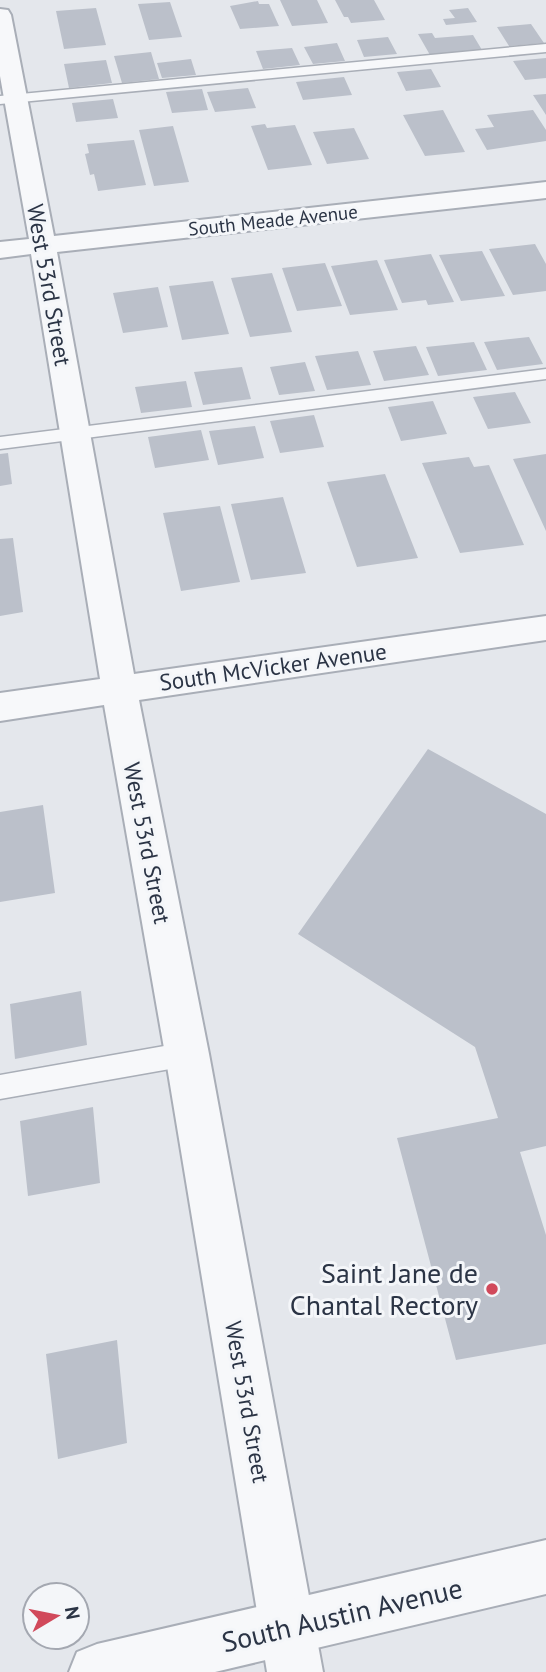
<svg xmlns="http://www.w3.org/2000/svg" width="546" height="1672" font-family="'PT Sans',sans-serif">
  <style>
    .building { fill: #bbc0ca }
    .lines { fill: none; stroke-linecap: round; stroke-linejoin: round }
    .service-casing { stroke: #a9aeb7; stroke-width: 3 }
    .minor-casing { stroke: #a9aeb7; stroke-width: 4 }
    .tertiary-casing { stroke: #a9aeb7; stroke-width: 4 }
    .service { fill: #f7f8fa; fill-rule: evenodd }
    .minor { fill: #f7f8fa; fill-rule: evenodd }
    .tertiary { fill: #f7f8fa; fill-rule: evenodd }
    .poi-dot { fill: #d1495b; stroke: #f4f6f9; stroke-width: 2.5 }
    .labels { text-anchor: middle; stroke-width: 6; stroke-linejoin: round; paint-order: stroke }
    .far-street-label { font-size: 19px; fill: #2b3445; stroke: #f4f6f9 }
    .street-label { font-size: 23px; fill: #2b3445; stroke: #f4f6f9 }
    .near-poi-label { font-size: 28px; fill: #2b3445; stroke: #f4f6f9; text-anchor: end }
    .near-street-label { font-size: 28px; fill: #2b3445; stroke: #f4f6f9 }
  </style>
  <rect width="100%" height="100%" fill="#e4e7ec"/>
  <path class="building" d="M280,0H317L328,23L292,26Z
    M335,0H374L385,20L351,23L348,17H344Z
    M258,1L259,4H269L279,26L240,29L230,6Z
    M170,2L182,37L149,40L138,4Z
    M96,8L106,45L64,49L56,11Z
    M468,8L477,22L446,25L443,19L455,18L449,10Z
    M531,24L544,43L509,46L497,27Z
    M432,33L435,38L473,35L482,50L430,55L418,34Z
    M388,37L397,54L364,57L357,40Z
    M337,43L345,61L313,64L304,47Z
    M292,48L300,65L263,69L256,51Z
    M151,52L159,79L122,83L114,56Z
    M546,58V78L525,80L513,61Z
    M191,59L196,75L162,78L157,63Z
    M106,60L112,83L69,88L64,64Z
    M431,69L441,87L406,91L397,72Z
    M344,77L352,95L303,100L296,82Z
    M248,88L256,108L215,112L207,92Z
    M202,89L208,110L172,113L166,92Z
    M546,94V115L533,95Z
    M113,99L118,118L76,122L72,103Z
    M443,110L465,152L425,156L403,115Z
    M533,110L546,130V141L487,150L475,129L494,127L487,115Z
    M265,124L267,128L295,125L312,165L268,170L251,126Z
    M173,126L189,182L154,186L139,130Z
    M354,128L369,159L327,164L313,132Z
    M134,140L146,185L98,191L94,174L90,175L85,154L89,153L87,144Z
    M535,244L546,264V291L513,295L489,249Z
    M482,251L505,296L461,301L439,255Z
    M431,254L454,302L428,305L426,300L402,303L384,260Z
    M377,260L398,310L350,315L331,266Z
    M325,263L342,306L297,311L282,268Z
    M272,273L292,332L250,337L231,278Z
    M213,281L229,334L182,340L169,286Z
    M158,287L168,327L123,333L113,293Z
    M529,337L543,364L497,370L484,342Z
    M474,342L487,370L438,376L426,347Z
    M416,346L429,375L384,381L373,351Z
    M358,351L371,385L327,390L315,356Z
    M305,362L315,391L279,395L270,367Z
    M242,367L251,399L203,405L194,372Z
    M186,381L192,407L141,413L135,387Z
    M515,392L531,423L488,429L473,397Z
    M433,401L447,434L401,441L388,407Z
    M314,415L324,447L280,453L270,421Z
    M255,426L264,458L218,465L209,431Z
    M201,430L209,460L155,468L148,437Z
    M8,453L12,484L0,486V454Z
    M546,454V531L513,459Z
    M469,457L474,467L489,465L524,545L460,553L422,463Z
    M385,474L418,558L357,567L327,482Z
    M283,497L306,573L251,580L231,504Z
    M220,506L240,582L181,591L163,513Z
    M13,538L23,612L0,616V539Z
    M428,749L546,814V1146L520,1152L546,1235V1344L456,1360L397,1138L498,1118L475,1047L298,934Z
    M43,805L55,893L0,902V812Z
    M81,991L87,1045L15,1059L10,1004Z
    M93,1107L100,1183L28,1196L20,1121Z
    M117,1340L127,1443L58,1459L46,1354Z"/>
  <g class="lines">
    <g class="service-casing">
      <path id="service" d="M546,44V52L0,104V96Z
        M546,369V379L0,449V437Z
        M187,1042L196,1046L200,1054L196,1062L187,1066L0,1099V1075Z"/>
    </g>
    <g class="minor-casing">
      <path id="minor" d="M0,9L8,10L11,15L54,236L546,182V198L57,252L134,674L546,616V640L139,700L209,1054L323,1672H267L165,1054L104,705L0,721V693L100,679L31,254L0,258V242L29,239L0,76Z"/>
    </g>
    <g class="tertiary-casing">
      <path id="tertiary" d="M546,1540V1594L215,1672H69L77,1652L97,1644Z"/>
    </g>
    <use href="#service" class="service"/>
    <use href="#minor" class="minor"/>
    <use href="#tertiary" class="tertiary"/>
  </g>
  <circle class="poi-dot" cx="492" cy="1289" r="7"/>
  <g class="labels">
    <g class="far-street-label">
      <text transform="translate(273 220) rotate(-6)" y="7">South Meade Avenue</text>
    </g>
    <g class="street-label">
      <text transform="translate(49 285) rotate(80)" y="8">West 53rd Street</text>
      <text transform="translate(273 667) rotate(-8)" y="8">South McVicker Avenue</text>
      <text transform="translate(147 843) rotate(79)" y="8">West 53rd Street</text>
      <text transform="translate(247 1402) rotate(80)" y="8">West 53rd Street</text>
    </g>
    <g class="near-poi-label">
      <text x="478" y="1283">Saint Jane de<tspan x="478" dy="32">Chantal Rectory</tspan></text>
    </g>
    <g class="near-street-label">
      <text transform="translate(342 1615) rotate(-13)" y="10">South Austin Avenue</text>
    </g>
  </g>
  <g transform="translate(56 1616) rotate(80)"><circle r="33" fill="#f4f6f9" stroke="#a4a8b1" stroke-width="2"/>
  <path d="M0-5L12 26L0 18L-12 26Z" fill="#d1495b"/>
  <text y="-10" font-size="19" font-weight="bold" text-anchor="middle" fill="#2b3445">N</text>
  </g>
</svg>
